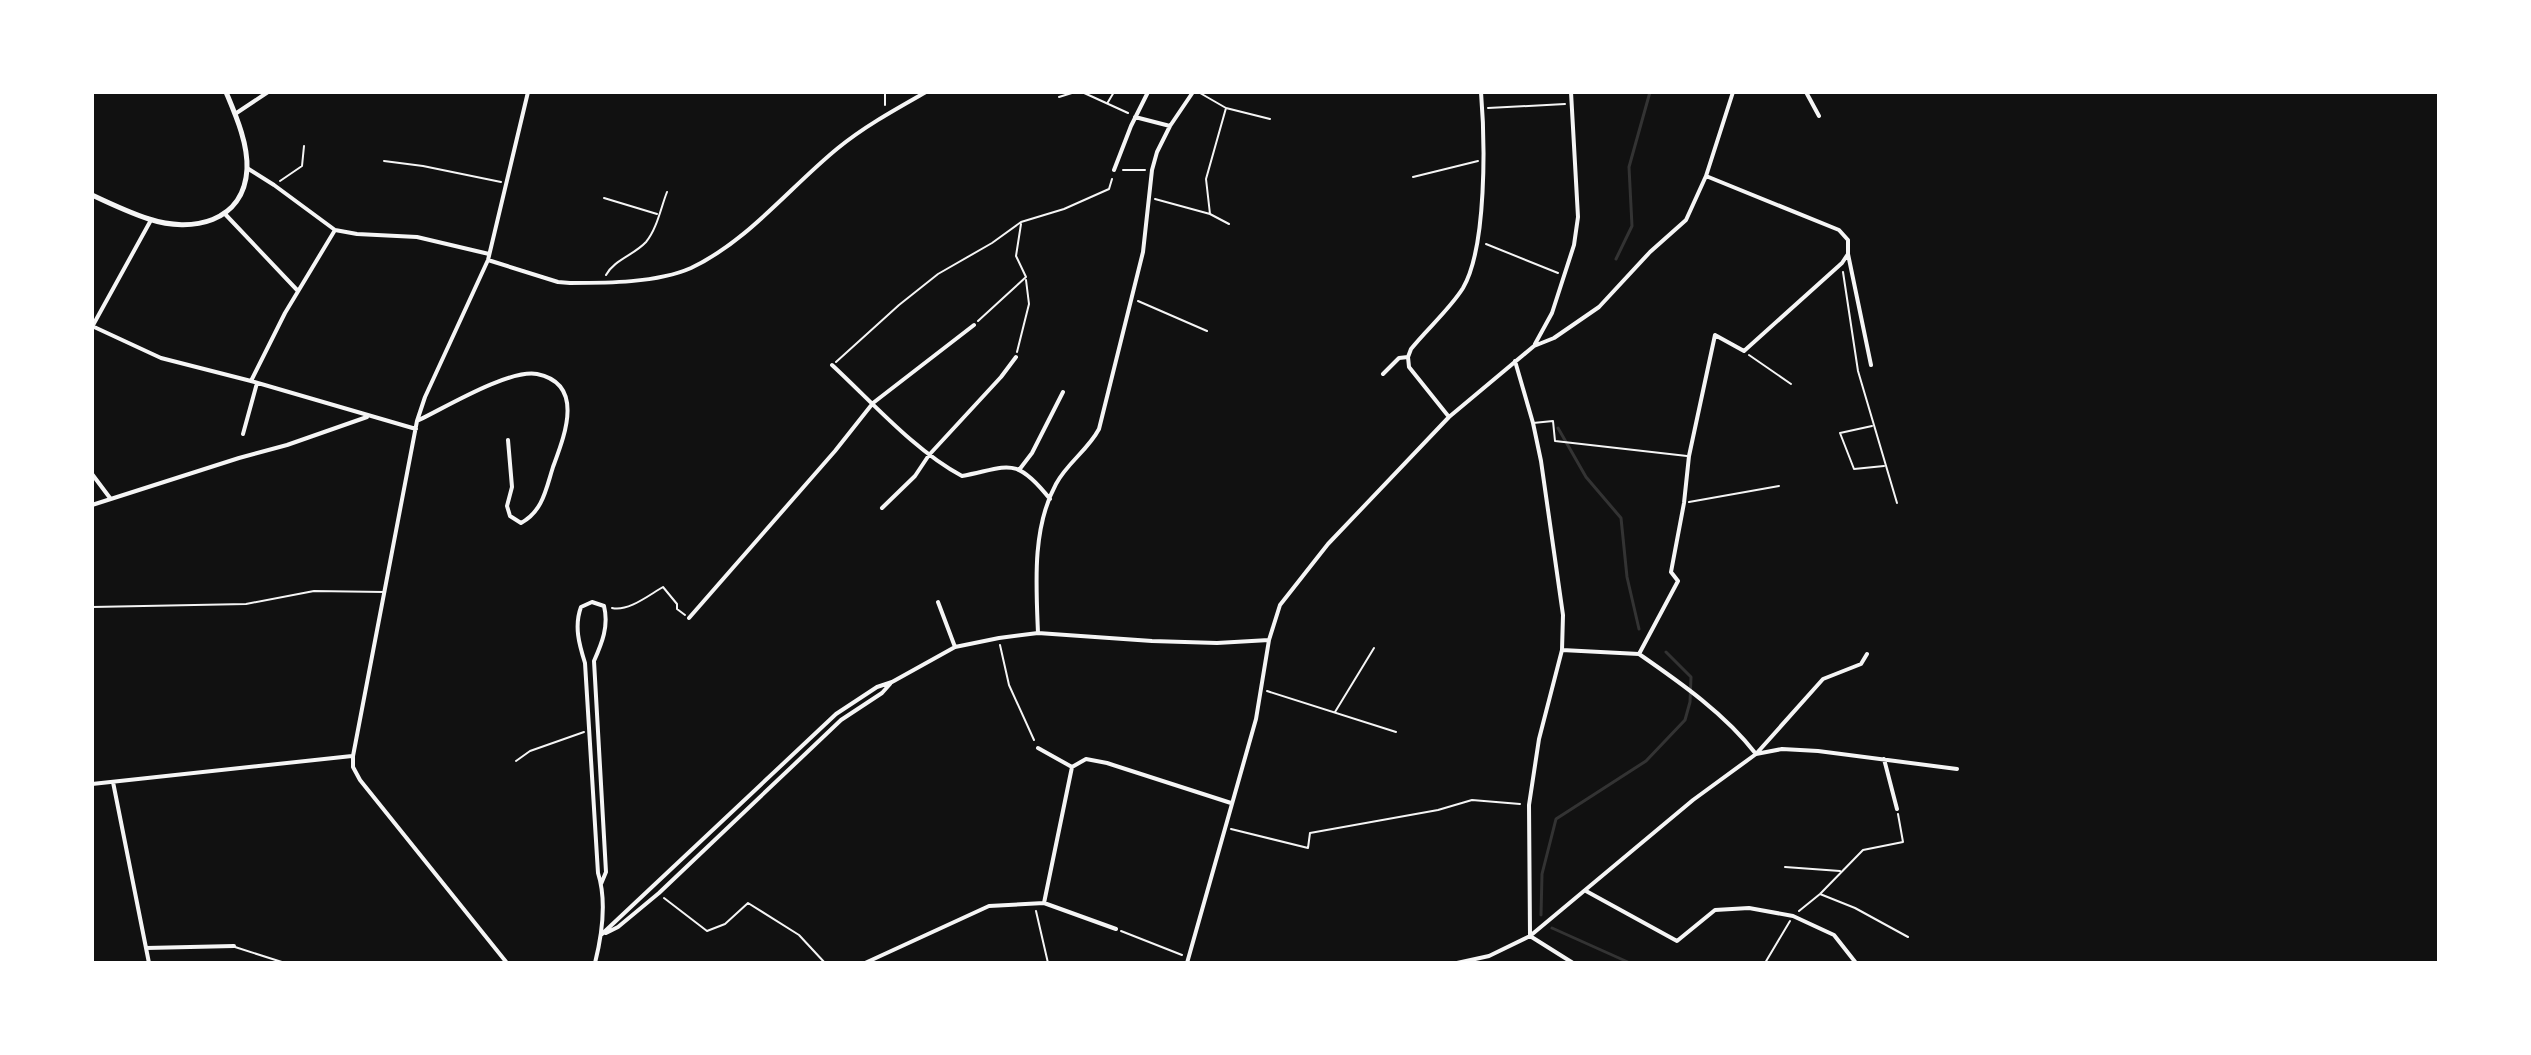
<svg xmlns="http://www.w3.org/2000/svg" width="2531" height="1055" font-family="Raleway,sans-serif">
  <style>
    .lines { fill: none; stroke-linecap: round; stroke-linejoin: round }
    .stream { stroke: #333; stroke-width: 3 }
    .path { stroke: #f5f5f5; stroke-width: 2 }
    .service { stroke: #f5f5f5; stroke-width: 2 }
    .minor { stroke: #f5f5f5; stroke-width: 4 }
    .tertiary { stroke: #f5f5f5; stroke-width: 5 }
  </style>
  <rect width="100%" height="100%" fill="#111"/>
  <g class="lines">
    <path class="stream" d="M1616,259L1632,226L1629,167L1650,92
      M1558,428L1586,477L1621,518L1627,577L1639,629
      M1541,915L1542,874L1556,819L1646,761L1685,720L1690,702L1691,677L1666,652
      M1552,928L1630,963"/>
    <path class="path" d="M885,92V105
      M1082,92L1128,113
      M1200,93L1226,108L1270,119
      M1059,97L1075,92
      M1108,102L1114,92
      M1488,108L1565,104
      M384,161L423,166L501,182
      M1123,170H1145
      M1413,177L1478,161
      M280,181L302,166L304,146
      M604,198L657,214
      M1155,199L1210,214L1229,224
      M1210,214L1206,179L1226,108
      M1486,244L1558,273
      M1843,272L1858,371L1897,503
      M606,275C614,260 634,255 646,242C657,229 661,207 667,192
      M1138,301L1207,331
      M978,321L1026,277L1016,256L1021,224
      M1017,352L1029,304L1026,280
      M1749,355L1791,384
      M836,362L899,305L938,274L992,243L1021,222L1064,209L1109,189L1112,179
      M1872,426L1840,433L1854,469L1884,466
      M1689,502L1779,486
      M612,608C628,612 649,595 663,587L677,604V609L685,615
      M1000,645L1009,685L1034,740
      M1267,691L1396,732
      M1335,712L1374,648
      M516,761L530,751L584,732
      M1231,829L1308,848L1310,833L1438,810L1472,800L1520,804
      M1785,867L1840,871
      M1820,894L1855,908L1908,937
      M664,898L707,931L725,924L748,903L799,935L825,963
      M1036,911L1048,963
      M1799,911L1820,894L1863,850L1903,842L1898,814
      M1121,931L1182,955
      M1765,963L1790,921"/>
    <path class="service" d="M1533,423L1553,421L1555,441L1687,456
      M92,607L246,604L314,591L384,592
      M235,947L285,963"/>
    <path class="minor" d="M1806,92L1819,116
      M235,114L268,92
      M1135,117L1170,126
      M247,168L274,185L335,230L357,234L417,237L489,254
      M1114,170L1131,126L1148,92
      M1706,176L1839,230L1848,240V254L1871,365
      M225,214L298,291
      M488,260L558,282L570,283C606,283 657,283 691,268C748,241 790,187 838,148C865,126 896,109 926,92
      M92,326L161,358L251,381L416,429
      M92,327L151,220
      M1535,344L1552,313L1574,245L1578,217L1571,92
      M1408,357L1411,349C1426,330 1450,309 1463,288C1487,247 1485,140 1481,92
      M1408,357L1409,367L1449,417
      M1515,361L1533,423L1541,461L1563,615L1562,650L1539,739L1529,805L1530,936L1573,963
      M832,365C871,401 916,452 962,476C1009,467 1015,455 1050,499
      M1383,374L1399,358L1408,357
      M251,381L285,313L335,230
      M419,420C446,407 509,369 537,374C586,384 564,437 553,467C546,489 543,511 521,523L510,516L507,506L512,487L508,440
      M243,434L257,383
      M1019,470L1032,453L1063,392
      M92,474L110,498
      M92,505L239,458L287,445L367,417
      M882,508L915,476L929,455L1001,377L1016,357
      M938,602L955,647
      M689,618L835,451L873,403L974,325
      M1038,633C1036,584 1032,528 1056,484C1067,463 1088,450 1099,429L1143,252L1152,170L1157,152L1170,126L1193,92
      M1562,650L1639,654L1678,581L1671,572L1684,503L1689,456L1715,335L1744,351L1842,263L1848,254
      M1639,654C1681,683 1725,714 1756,754L1823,679L1861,664L1867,654
      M1038,748L1072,767L1086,759L1107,763L1231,803
      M1884,759L1897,809
      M113,782L149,963
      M92,784L352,756
      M1586,891L1677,941L1715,910L1749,908L1793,916L1834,935L1856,963
      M1044,903L1072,767
      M606,933L618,927L659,893L841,720L882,693L890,684
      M602,934L836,714L877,687L892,682L955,647L999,638L1038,633L1152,641L1217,643L1269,640
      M146,948L234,946
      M507,963L360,780L353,767V756L417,421L425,397L488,260L528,92
      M595,963C602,935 607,901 598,873L585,663C579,644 574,626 581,607L592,602L604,606C609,626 602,643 594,661L606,872L601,884
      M865,963L989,906L1044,903L1116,929
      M1187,963L1256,719L1269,640L1280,605L1328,544L1449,417L1534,346L1554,338L1599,307L1650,252L1686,220L1706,176L1733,92
      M1457,963L1489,956L1530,936L1693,800L1756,754L1782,749L1818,751L1957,769"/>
    <path class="tertiary" d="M92,195C111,204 130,213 149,219C191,233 244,223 247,169C248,143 236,116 226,92"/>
  </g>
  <rect width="2531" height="1055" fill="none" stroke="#ffffff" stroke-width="188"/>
</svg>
